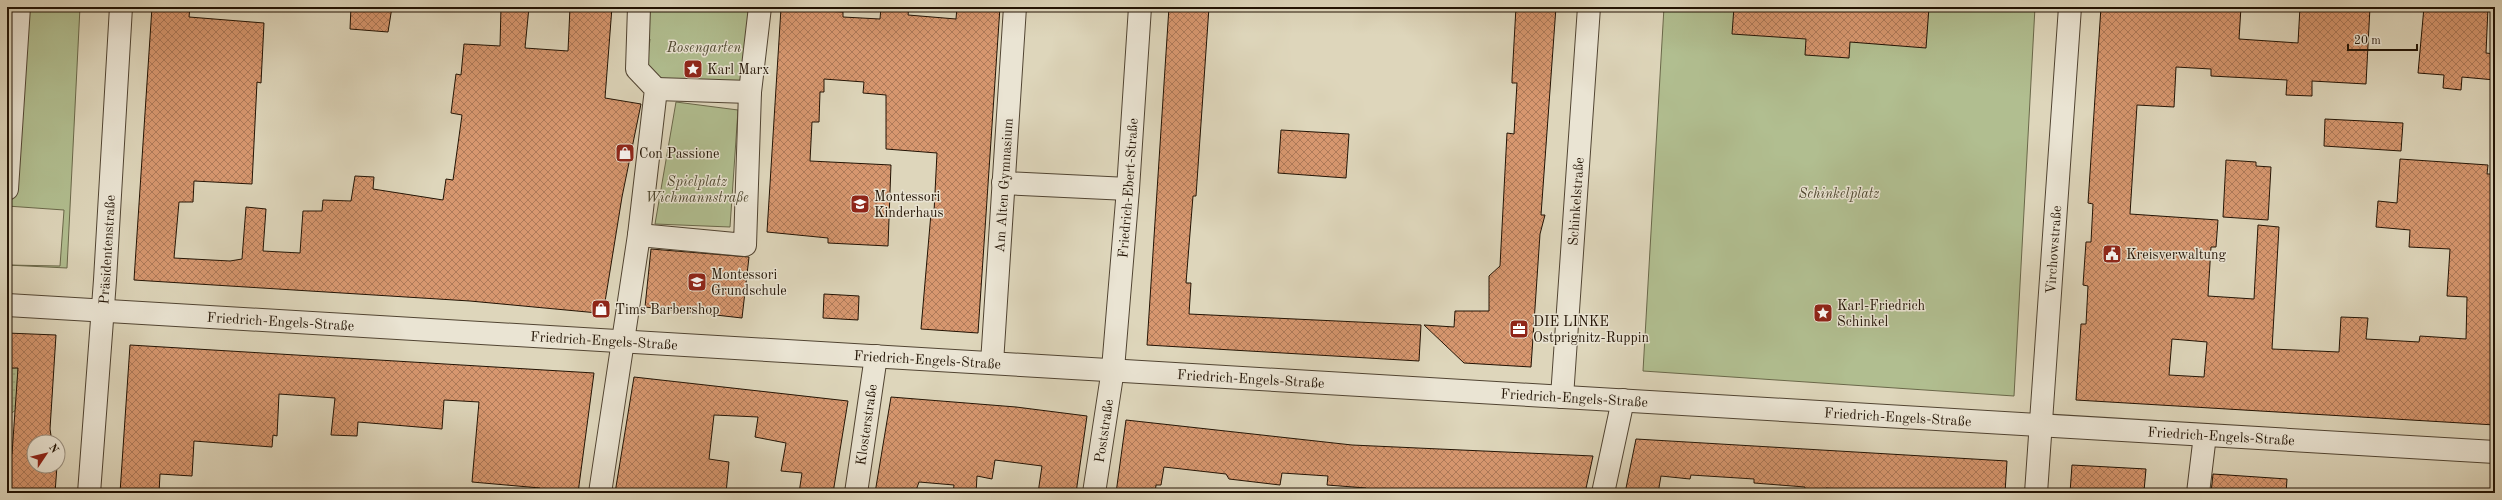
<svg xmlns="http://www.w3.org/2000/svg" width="2502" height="500" font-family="'Old Standard TT',serif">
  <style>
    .grass { fill: url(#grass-dots); stroke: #6a684a }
    .park { fill: #b1be90; stroke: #6a684a }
    .building { fill: url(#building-cross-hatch); stroke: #221304; fill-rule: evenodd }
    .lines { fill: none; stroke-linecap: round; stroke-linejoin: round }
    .minor-casing { stroke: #514432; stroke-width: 24 }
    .minor { stroke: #eae4d3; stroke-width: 22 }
    .labels { text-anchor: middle; stroke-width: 3; stroke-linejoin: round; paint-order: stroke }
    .park-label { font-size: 14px; font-style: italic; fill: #4d462e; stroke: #eae4d3 }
    .poi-label { font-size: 14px; fill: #221304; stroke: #eae4d3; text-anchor: start }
    .street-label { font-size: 14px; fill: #221304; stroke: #eae4d3 }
  </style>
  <defs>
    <pattern id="grass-dots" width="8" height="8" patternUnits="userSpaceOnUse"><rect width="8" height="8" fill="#b1be90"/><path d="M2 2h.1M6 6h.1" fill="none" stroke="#98a27b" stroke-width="1.8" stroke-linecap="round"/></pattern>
    <pattern id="building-cross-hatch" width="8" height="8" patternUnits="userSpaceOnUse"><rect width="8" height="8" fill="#d7976f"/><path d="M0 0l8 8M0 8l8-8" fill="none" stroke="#ae7a59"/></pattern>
  </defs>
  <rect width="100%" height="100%" fill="#ded6bb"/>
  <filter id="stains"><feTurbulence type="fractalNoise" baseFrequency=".005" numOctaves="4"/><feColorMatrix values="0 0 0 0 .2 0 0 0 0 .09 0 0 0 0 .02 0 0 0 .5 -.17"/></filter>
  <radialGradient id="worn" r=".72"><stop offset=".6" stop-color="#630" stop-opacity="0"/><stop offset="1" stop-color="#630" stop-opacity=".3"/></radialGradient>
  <path class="grass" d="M7,368H18L16,410L7,416Z"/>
  <path class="park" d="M7,7H80L67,268L7,265L60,266L64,210L7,206Z
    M645,7H751L744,88L664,86L647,65L650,39L643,38Z
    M1664,7H2035L2014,396L1643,371Z
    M676,102L738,110L730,227L655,224Z"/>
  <path class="building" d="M152,7H190L189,17L264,23L261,83L257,82L252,184L194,181L193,202H179L174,258L230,261L242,259L246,207L266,209L263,251L300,253L303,211H322L323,200L351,201L355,176L374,177L373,189L443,200L446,179L453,180L462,115L451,113L456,74L461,75L464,44L500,46L501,7H529L525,48L568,51L570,7H612L605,98L641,104L622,197L604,308L598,313L470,301L134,280Z
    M351,7H392L388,32L350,29Z
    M881,7H909L908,15L956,19L957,7H1000L978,333L921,329L931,213L934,212L937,153L886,149V95L863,93L864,82L824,79V92H820L819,122H812L810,161L891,165L888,246L828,243V238L767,232L781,8L843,12V17L880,19Z
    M1169,7H1209L1196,196H1193L1186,283H1191L1189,314L1421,325L1419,361L1147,345Z
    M1516,7H1556L1541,215H1545L1540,234L1531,367L1464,363L1424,325L1454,327L1455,311H1489V276L1500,266L1507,133L1514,134L1517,83H1512V79Z
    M1734,7H1929L1926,48L1850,42L1849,58L1805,55L1806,39L1732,34Z
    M2101,7L2196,10V7H2241L2239,39L2298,43L2300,7H2370L2366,84L2312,81V96L2286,95L2287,80L2211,76V69L2176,67L2174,107L2137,105L2130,214L2218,220L2216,247H2211L2208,296L2254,299L2258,225L2279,227L2272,349L2339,352L2341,317L2368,318L2366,339L2419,342L2420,336L2466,339L2467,297L2447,296L2450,249L2409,247L2410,230L2376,227L2378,201L2397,203L2400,159L2488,165L2487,174H2495V425L2076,400L2081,324H2086L2088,286L2083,285L2086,242H2091L2093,204L2088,203ZM2172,339L2207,342L2204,377L2169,375Z
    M2424,7H2488L2486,53L2495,54V80L2462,77L2461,90L2443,88L2444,75L2418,73Z
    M2325,119L2403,123L2401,151L2324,146Z
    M1281,130L1349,134L1346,178L1278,173Z
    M2226,160L2256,162V166L2271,167L2268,220L2223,217Z
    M651,249L749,257L742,318L645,307Z
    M824,294L859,296L858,320L823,318Z
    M7,333L56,335L50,429L52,442H34V466H57L55,493H7V453L12,454L18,368H7Z
    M130,345L594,373L578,493H539L540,488L472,482L479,402L444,400L442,429L358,422L357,436L331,435L335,398L279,394L277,436L273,435L272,447L194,441L192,476L160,474L159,493H120Z
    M634,377L848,401L833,493H799L802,473L781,471L786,443L755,437L758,417L714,415L709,459L729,462L726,493H615Z
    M891,397L1016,407L1087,416L1076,493H1038L1042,466L995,460L992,479L977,476L976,493H953L954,485L919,482L915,493H875Z
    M1126,420L1352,445L1593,456L1585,493H1366V488L1327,485L1328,476L1282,473L1280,485L1229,479L1226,474L1164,467L1161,485H1156L1155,493H1116Z
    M1636,439L2007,461L2005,493H1880L1826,488V493H1804L1805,487L1754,483V479L1691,475L1690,479L1661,476L1658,493H1625Z
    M2072,465L2146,469L2144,491L2110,489V493H2070Z
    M2213,474L2287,479L2286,493H2211Z"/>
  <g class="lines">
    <g class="minor-casing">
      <g id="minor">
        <path d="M656,89L750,92"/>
        <path d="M1003,183L1128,189"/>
        <path d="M7,189L19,7"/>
        <path d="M639,235L745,245L750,92L760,7"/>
        <path id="s1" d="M7,305L2495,452"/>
        <path id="s2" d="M992,363L1015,7"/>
        <path id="s3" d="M1562,397L1589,7"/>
        <path id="s4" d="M89,493L105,280L121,7"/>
        <path d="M600,493L639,235L656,89L637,69L639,7"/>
        <path id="s5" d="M856,493L876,356"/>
        <path id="s6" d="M1094,493L1113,369L1128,189L1140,7"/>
        <path d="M1603,493L1623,400"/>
        <path id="s7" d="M2036,493L2070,7"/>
        <path d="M2198,493L2205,435"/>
      </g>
    </g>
    <use href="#minor" class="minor"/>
  </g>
  <defs>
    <g id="sight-square" transform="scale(1)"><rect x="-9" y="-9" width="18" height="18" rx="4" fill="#8f2418" stroke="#eae4d3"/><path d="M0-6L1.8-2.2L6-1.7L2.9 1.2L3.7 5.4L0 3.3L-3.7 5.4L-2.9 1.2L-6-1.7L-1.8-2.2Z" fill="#fff"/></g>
    <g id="shop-square" transform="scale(1)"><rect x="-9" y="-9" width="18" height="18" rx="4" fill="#8f2418" stroke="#eae4d3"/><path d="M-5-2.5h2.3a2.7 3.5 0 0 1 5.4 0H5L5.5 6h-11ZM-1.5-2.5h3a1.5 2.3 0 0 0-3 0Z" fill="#fff"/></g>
    <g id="school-square" transform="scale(1)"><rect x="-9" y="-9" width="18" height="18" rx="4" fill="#8f2418" stroke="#eae4d3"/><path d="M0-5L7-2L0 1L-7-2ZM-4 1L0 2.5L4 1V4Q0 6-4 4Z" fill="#fff"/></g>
    <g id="civic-square" transform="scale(1)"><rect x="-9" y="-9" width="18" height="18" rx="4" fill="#8f2418" stroke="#eae4d3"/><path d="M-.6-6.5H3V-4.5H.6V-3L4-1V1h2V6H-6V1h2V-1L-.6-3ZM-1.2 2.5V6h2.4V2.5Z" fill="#fff"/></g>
    <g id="office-square" transform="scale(1)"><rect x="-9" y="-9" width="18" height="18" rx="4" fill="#8f2418" stroke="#eae4d3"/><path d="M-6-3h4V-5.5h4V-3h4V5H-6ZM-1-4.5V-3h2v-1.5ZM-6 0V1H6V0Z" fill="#fff"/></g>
  </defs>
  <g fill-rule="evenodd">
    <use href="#sight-square" x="693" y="69"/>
    <use href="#shop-square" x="625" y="153"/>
    <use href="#school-square" x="860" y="204"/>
    <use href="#civic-square" x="2112" y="254"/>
    <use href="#school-square" x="697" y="282"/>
    <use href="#shop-square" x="601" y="309"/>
    <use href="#sight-square" x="1823" y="313"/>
    <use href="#office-square" x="1519" y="329"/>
  </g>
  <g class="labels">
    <g class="park-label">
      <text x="704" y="52">Rosengarten</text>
      <text x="697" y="186">Spielplatz<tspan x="697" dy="16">Wichmannstraße</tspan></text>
      <text x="1839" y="198">Schinkelplatz</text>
    </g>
    <g class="poi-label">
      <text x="707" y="74">Karl Marx</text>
      <text x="639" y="158">Con Passione</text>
      <text x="874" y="201">Montessori<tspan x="874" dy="16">Kinderhaus</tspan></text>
      <text x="2126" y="259">Kreisverwaltung</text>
      <text x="711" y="279">Montessori<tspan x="711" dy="16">Grundschule</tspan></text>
      <text x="1837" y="310">Karl-Friedrich<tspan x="1837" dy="16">Schinkel</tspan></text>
      <text x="615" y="314">Tims Barbershop</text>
      <text x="1533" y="326">DIE LINKE<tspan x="1533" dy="16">Ostprignitz-Ruppin</tspan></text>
    </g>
    <g class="street-label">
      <text dy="5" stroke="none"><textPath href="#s2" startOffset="178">Am Alten Gymnasium</textPath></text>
      <text dy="5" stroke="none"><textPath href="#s6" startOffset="307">Friedrich-Ebert-Straße</textPath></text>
      <text dy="5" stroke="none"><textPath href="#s3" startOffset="196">Schinkelstraße</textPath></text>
      <text dy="5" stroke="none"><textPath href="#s4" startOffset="244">Präsidentenstraße</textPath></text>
      <text dy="5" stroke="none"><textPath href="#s7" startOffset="244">Virchowstraße</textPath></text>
      <text dy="5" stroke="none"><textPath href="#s1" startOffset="274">Friedrich-Engels-Straße</textPath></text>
      <text dy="5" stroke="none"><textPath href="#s1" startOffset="598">Friedrich-Engels-Straße</textPath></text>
      <text dy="5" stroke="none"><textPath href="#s1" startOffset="922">Friedrich-Engels-Straße</textPath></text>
      <text dy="5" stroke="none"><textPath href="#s1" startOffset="1246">Friedrich-Engels-Straße</textPath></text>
      <text dy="5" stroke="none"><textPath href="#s1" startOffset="1570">Friedrich-Engels-Straße</textPath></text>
      <text dy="5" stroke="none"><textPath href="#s1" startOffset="1894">Friedrich-Engels-Straße</textPath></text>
      <text dy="5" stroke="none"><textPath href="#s5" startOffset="69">Klosterstraße</textPath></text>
      <text dy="5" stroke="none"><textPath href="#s6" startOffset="63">Poststraße</textPath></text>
      <text dy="5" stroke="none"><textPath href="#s1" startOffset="2218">Friedrich-Engels-Straße</textPath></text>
    </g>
  </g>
  <rect width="2502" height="500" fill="none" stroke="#ded6bb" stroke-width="24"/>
  <rect x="8" y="8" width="2486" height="484" fill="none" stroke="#221304" stroke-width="2"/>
  <rect x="12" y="12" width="2478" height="476" fill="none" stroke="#221304"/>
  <g transform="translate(46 454) rotate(55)"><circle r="19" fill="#eae4d3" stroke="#9a9080"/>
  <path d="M0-3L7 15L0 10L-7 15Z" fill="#8f2418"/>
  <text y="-6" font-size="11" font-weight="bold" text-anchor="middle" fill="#221304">N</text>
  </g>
  <path d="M2348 44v6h69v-6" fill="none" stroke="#221304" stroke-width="2"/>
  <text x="2354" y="44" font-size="12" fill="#221304" stroke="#eae4d3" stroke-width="3" paint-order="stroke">20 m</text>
  <rect width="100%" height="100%" filter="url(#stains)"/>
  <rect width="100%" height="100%" fill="url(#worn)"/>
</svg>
